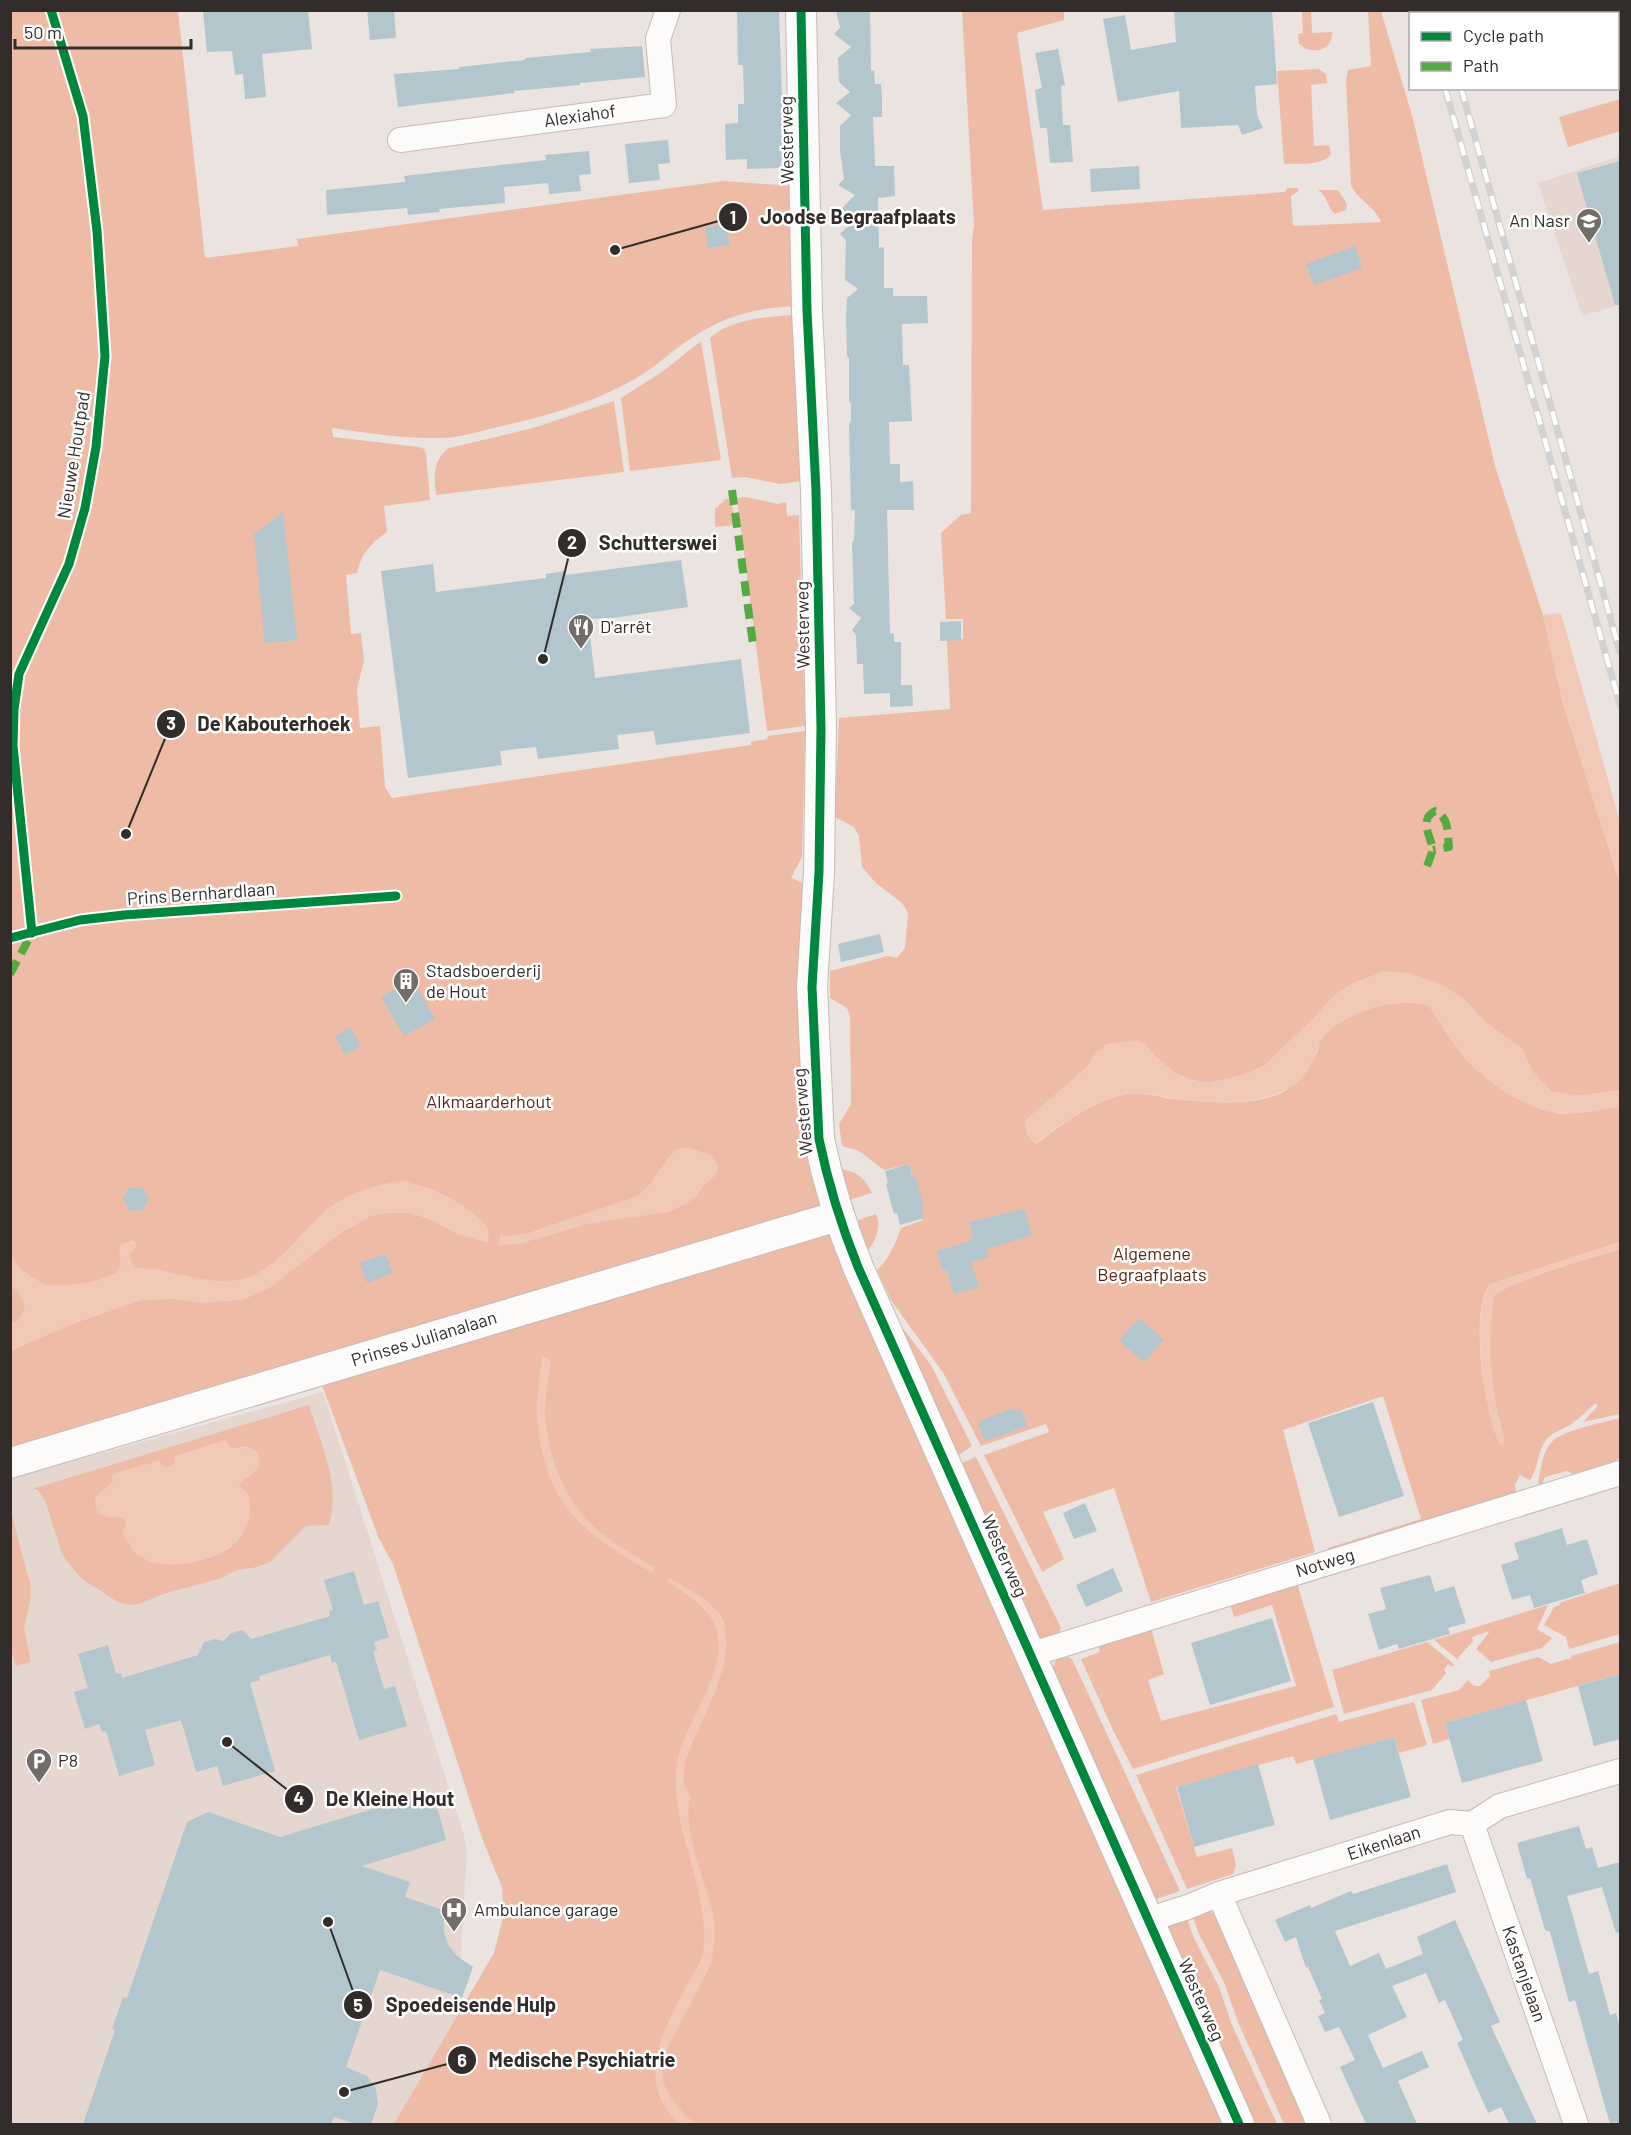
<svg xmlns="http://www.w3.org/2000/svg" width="1631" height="2135" font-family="Barlow,sans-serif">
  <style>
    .built { fill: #e5d6d0 }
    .green { fill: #eebba6; fill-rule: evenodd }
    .water { fill: #f2c8b7 }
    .building { fill: #b3c6cd }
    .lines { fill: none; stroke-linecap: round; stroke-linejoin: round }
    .minor-casing { stroke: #c2bcba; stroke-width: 26 }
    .tertiary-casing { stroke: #c2bcba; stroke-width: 32 }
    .minor { stroke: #fcfbfa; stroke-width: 24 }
    .tertiary { stroke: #fcfbfa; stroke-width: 30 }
    .rail-casing { stroke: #d3d1d1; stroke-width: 7 }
    .rail { stroke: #fff; stroke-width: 4.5; stroke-dasharray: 14; stroke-linecap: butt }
    .quiet { stroke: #54ab44; stroke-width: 8; stroke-dasharray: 15 8; stroke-linecap: butt }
    .cycleway-casing { stroke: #fff; stroke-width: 13 }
    .cycleway { stroke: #00873e; stroke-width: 9 }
    .labels { text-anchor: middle; stroke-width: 5; stroke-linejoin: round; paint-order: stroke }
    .street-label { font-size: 18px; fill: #322d2b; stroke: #fff }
    .poi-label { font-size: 18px; fill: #322d2b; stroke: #fff; text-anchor: start }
    .park-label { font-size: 18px; fill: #5d250b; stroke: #fff }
    .leader { fill: none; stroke: #322d2b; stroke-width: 2 }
    .callout-dot { fill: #322d2b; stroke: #fff; stroke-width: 2 }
    .mark-label { font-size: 18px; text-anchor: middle; font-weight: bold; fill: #fff }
    .callout-label { font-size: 20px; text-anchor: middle; font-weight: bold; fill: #322d2b; stroke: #fff; stroke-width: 5; stroke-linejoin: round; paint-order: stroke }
  </style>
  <rect width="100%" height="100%" fill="#ebe3e0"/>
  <path class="built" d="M1620,156V305L1582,316L1538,183Z
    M323,1392L463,1832L467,1851L451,2124H11V1478Z"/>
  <path class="green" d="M11,11H178L205,258L298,246L297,239L723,181L793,186L797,306C755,308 726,315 690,339C671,351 655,368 635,379C591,404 543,417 494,428C477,432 458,438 440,438C404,439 368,433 332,428L333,437L419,447L424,449L426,454L430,500L384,506L387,532C370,544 361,554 357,573L346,575L351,634L361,633L364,661L357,689L360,728L380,726L385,787L392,798L751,745V742L767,739L768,736L805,731L802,857L791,878L803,883L829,1222L1226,2124H394L494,1953L504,1914L502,1887L482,1838L393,1564L379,1539L314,1363L188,1400L11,1447Z
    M962,11H1064V20L1017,33L1043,210L1285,192L1287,188H1297L1299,191L1291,196L1293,226L1381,222C1374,205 1357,200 1351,185L1346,81L1348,70L1371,66L1368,11H1381L1413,119L1495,466L1543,615L1562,700L1620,884V1090L1576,1096L1552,1092L1532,1071L1522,1049L1485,1022L1464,999L1353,983L1335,995L1314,1018L1265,1065L1244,1075L1209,1083L1192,1080L1175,1073L1155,1056L1144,1043L1097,1052L1085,1069L1025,1121L1027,1134L1036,1144C1063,1124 1097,1096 1132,1094C1143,1093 1156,1096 1168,1098C1204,1102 1251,1108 1285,1091C1291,1088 1313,1060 1317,1053C1319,1048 1318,1044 1321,1040C1339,1013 1398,995 1429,1006L1464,1057L1558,1114L1588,1112L1620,1106V1242L1490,1284C1475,1301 1480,1357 1483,1379C1487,1399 1498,1421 1505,1440L1495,1406L1489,1351L1493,1298C1504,1282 1597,1256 1620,1249V1414L1583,1422L1597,1407L1596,1403C1587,1410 1579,1419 1570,1425C1562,1430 1552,1432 1546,1440C1537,1452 1539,1468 1530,1480L1520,1475L1515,1485L1516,1495L1329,1555L1328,1548L1421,1519L1383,1396L1283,1430L1315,1552L1151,1602L1114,1488L1043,1512L1064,1559L1042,1572L984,1455L1049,1432L1046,1424L981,1446L944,1374L891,1300L877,1270C890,1258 895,1244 901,1228L923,1220L909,1164L884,1170L859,1151L842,1146L839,1124L851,1104L850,1016L847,1008L830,998V971L888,956L897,958L905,948L908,913L902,903L876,883L862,867L859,836L854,827L835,817L839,718L950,709L947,640L963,639V619H946L941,533L961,515L971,513L972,239L974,226Z
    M1302,11H1311L1312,33L1332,32C1333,51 1312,56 1299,44L1298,34L1303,33Z
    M1319,69L1326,74L1327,83L1311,85L1314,146L1329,145L1331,154C1322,167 1298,163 1284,164L1277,71Z
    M1620,99V131L1568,147L1559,117Z
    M1318,190H1338L1347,204L1346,210L1335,214C1327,208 1328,196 1318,190Z
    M797,315L802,481L780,484L745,477L732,478L710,338C730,319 771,316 797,315Z
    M701,341L721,460L630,471L621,398L662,372Z
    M614,401L624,472L436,495C434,476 432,461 449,448L533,428Z
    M746,497L777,504L786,502L787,516L799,515L805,726L767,731L737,498Z
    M726,499H731L735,525L715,527V509Z
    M839,1169C857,1171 865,1178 872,1193L846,1201Z
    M876,1214C882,1227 875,1243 866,1253L855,1221Z
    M898,1322L931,1365L972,1446L954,1458Z
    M309,1405C321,1444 341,1484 329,1525L306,1526L270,1562L257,1567L237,1570L219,1579L166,1593L136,1605L126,1604L118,1602L82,1579L69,1564L62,1554L45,1500L37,1489H32ZM226,1441L228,1446L233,1449C238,1448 242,1446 247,1447C267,1452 259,1474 244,1478L239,1485C242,1490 247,1492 248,1495C251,1503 250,1516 247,1523C234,1563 185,1565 150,1562L125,1528L127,1523L124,1519L118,1516L110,1518L107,1488L112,1483L113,1474L159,1461L165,1468L171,1467L175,1461Z
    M1620,1418V1458L1616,1460V1463L1575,1475L1567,1471L1545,1477L1541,1486L1538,1482C1541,1471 1542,1455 1549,1445C1559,1430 1603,1423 1620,1418Z
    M976,1457L1061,1628L1058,1638L1045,1642L1037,1639L957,1465Z
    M11,1512L30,1583L31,1595L24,1629L31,1662L16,1666L10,1647Z
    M1297,1583L1334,1707L1133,1769L1113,1730L1081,1659L1100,1652L1098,1645L1151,1628L1164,1674L1148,1680L1161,1721L1296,1686L1272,1605L1234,1617L1230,1604Z
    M1620,1583V1634L1569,1649L1566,1637L1544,1625L1554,1607L1560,1605L1559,1603Z
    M1548,1605L1537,1629L1552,1638L1542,1648L1491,1662L1476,1649L1490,1631L1472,1637L1473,1641L1457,1659L1434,1640Z
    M1427,1642L1454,1664L1452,1667L1448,1664L1444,1670L1446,1673L1432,1690L1344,1714L1332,1670Z
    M1620,1642V1674L1445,1723L1449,1739L1433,1744L1421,1700L1459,1690L1468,1680L1474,1686H1480L1490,1676L1489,1671L1538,1657L1551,1664L1571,1658V1656Z
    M1066,1656L1072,1659L1180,1891L1150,1901L1049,1674L1058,1657Z
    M1414,1702L1427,1745L1399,1753L1394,1737L1296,1764L1293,1756L1176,1787L1197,1857L1232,1848L1236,1865L1233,1874L1187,1889L1136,1775L1336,1714L1339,1722Z
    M1205,1911L1214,1913L1312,2124H1284L1238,2022L1224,1982L1199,1934L1192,1915Z
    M1186,1916L1194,1938L1219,1987L1232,2025L1277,2124H1249L1167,1925Z"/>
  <path class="water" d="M1561,613L1620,822V884L1562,700L1543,615Z
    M1384,971L1410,973L1443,985L1464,999L1485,1022L1522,1049L1532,1071L1552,1092L1576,1096L1620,1090V1106C1600,1110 1578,1116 1556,1113C1527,1110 1481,1079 1463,1056C1450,1041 1440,1023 1429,1006C1399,995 1339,1013 1321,1040C1318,1044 1318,1048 1316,1053C1311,1070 1298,1086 1281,1092C1246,1106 1209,1103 1173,1098C1160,1096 1145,1093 1132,1094C1097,1096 1062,1124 1035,1144L1027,1134L1025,1121L1085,1069L1097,1052L1107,1044L1137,1040L1144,1043L1155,1056L1175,1073L1192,1080L1209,1083L1244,1075L1265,1065L1314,1018L1335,995L1353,983Z
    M687,1147L711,1155L719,1167L715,1176L705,1184L697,1195L686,1204L668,1212L588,1224L519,1244L499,1245L500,1235L505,1236L528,1233L638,1196L651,1183L668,1158L677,1149Z
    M401,1181C434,1187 462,1201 486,1225L489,1231L488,1243L457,1234L429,1219L408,1213H387L371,1216L341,1233L271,1287L243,1300L203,1303L175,1299L142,1300L70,1325L11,1351V1324C31,1314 26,1297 11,1286V1258C21,1270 33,1280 48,1285C60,1288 113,1281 119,1269C122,1263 118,1254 120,1246L123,1243L133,1240L136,1243V1247L129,1254L130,1261L136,1267C145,1269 155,1269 164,1271C187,1275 212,1284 236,1280C276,1274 297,1235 325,1211C347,1193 373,1185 401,1181Z
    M1620,1242V1249C1597,1256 1503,1282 1493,1298C1488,1351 1490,1388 1505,1440L1504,1444H1500C1484,1419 1470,1306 1490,1284Z
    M542,1357L547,1358L551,1362C549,1378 545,1396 545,1413C547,1451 562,1496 590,1523C609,1541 632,1554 655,1568L653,1573C581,1533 544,1504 537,1416C536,1397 540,1376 542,1357Z
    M226,1440C233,1459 253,1435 260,1462C256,1478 244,1473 239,1485C242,1490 247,1491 248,1495C250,1498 249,1505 249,1509C252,1557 164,1582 133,1551C129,1546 126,1537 122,1531L127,1523L124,1519C113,1514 104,1522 96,1509L95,1497L112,1483L113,1474L159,1461L163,1467L171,1468L175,1462L174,1456Z
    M669,1578C687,1588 709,1599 721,1616C725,1622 726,1631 726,1638C728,1667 713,1697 702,1722C693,1741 681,1763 684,1784C685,1788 689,1793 691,1797C680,1823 706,1884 713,1913C716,1930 715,1948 711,1964L665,2053C655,2085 673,2103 695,2124H679C635,2082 661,2034 685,1989C691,1977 701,1964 703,1952C711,1891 672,1834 676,1773C679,1726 724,1683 718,1636C715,1611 687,1594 667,1581Z"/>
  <path class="building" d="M308,10L312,49L262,54L266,97L245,99L243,74L235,75L232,51L207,52L203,11Z
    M367,10H394L396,38L370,40Z
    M737,10H779L784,158L781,160L782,168L747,169V159L726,160L725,124L738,123V104H744L743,65H738Z
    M836,10H870L871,71L874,70L875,84H881L882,99V117H873L875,166H894L895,196L878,198L879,248L884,247V288H893V296H927L928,323L902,324L903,365H909L912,421L889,422L890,464H900V482L913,481L914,510H887L890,634L894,633V642H901V685H912L913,706L890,707V693L864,694L863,664H857L856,635L852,630L861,618L849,608L854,604L852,543L854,540L855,510H851L849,424L851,421V404L849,402V358L847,356L846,318L847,298L858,289L845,280L846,240L840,234L852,222L840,210L855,195L838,185L844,179L840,151V126L851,115L836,103L850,92L839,82L838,58L851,47L834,34L840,28Z
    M1174,10H1272L1277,84L1255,86L1257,115L1263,128L1242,135L1238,125L1181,128L1179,91L1118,102L1103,19L1125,15L1131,50L1176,42Z
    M642,46L645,77L580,83V85L514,91V93L398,107L394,74L459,69V67L525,60V58L591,52L590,49Z
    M1058,49L1065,85L1061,86L1063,125H1070L1073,162L1050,163L1047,128H1040L1035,90L1042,88L1035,53Z
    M668,140L670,163L658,164L660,180L629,183L625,144Z
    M589,151L591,174L579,175L581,191L549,194L548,183L504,187L505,203L439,209L440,212L408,215L407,208L327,215L326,190L405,182L404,176L546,160L545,155Z
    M1620,161V305H1615L1577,173Z
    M1139,166L1140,189L1091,192L1090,169Z
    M726,224L730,245L708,248L705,227Z
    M1355,246L1362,268L1314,285L1306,264Z
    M283,512L297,640L265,643L254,534Z
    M681,560L688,607L613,618L588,619L595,678L741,659L750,733L656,745L654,731L617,735L619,749L538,759L536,747L500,751L502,765L408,778L381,571L433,564L436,592L546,578V574L565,571L566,575Z
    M961,621V640L940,641V622Z
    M880,934L884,952L841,962L838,944Z
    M412,979L435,1019L404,1036L381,997Z
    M350,1027L361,1046L345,1055L335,1036Z
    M909,1164L912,1177L915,1176L924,1205L921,1206L924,1218L900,1225L897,1213L894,1214L886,1184L888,1183L885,1171Z
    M129,1188H142L149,1198L142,1210L130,1211L123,1199Z
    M1024,1209L1032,1235L987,1249L989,1257L971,1262L979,1287L954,1294L947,1270L943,1271L937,1251L973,1240L969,1222Z
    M385,1254L393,1273L367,1283L360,1263Z
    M1139,1318L1164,1340L1144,1362L1119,1341Z
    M1373,1402L1404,1496L1339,1517L1308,1423Z
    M1014,1408L1015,1411L1021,1409L1027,1426L985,1441L978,1424L982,1420Z
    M1085,1503L1097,1531L1074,1539L1063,1513Z
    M1562,1528L1567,1545L1587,1539L1598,1574L1581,1580L1585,1593L1534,1608L1530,1595L1512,1600L1501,1565L1519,1559L1514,1543Z
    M1113,1568L1123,1591L1086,1607L1076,1585Z
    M354,1571L364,1605L378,1601L389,1637L374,1642L377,1650L373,1651L384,1689L395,1686L407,1726L359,1740L336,1662L332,1663L330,1655L259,1676L260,1680L250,1683L275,1771L223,1786L217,1766L196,1772L181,1720L145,1730L155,1765L119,1776L106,1731L102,1732L99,1724L85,1729L74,1692L88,1688L78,1654L108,1645L116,1674L121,1673L122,1678L198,1655L204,1642L215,1639L224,1641L230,1634L235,1632L243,1630L251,1639L330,1616L329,1611L333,1610L324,1580Z
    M1430,1575L1435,1592L1454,1586L1466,1623L1448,1628L1450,1634L1412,1645L1399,1649L1397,1644L1379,1650L1368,1614L1386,1609L1380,1588Z
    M1272,1618L1291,1681L1210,1705L1191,1643Z
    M1620,1674V1739L1594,1746L1578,1686Z
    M1526,1700L1543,1761L1462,1783L1445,1723Z
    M1394,1737L1411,1797L1330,1820L1313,1759Z
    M1258,1764L1275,1825L1194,1847L1177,1787Z
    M406,1799L421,1800L438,1810L446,1840L362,1866L410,1882L405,1897L443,1910L444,1932L448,1945L457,1956L473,1967L462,1998L380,1970L346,2067L367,2076L376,2089L378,2104L371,2124H356L334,2117L331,2124H83L115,2030L112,2029L123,1997L127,1998L187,1822L208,1812L280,1837Z
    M1579,1826L1586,1849L1592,1847L1598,1868L1620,1862V1932L1616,1933L1602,1887L1567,1896L1589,1974L1598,1971L1610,2015L1616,2013L1620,2028V2124H1610L1575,2000L1569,2002L1550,1932L1545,1930L1530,1878L1527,1879L1517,1843Z
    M1447,1864L1456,1892L1335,1931L1350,1966L1379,1953L1386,1969L1423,1954L1417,1937L1455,1920L1500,2022L1491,2026L1537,2124H1509L1501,2107L1488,2113L1457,2043L1463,2040L1445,2000L1439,2003L1426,1973L1392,1986L1407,2017L1368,2035L1383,2068L1422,2051L1429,2067L1398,2081L1417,2124H1366L1340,2067L1355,2060L1339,2027L1325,2032L1318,2016L1325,2013L1319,2000L1322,1999L1308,1967L1306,1968L1296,1937L1285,1942L1275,1920L1310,1905L1311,1908L1351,1891L1353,1894Z"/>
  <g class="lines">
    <g class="minor-casing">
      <path id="minor" d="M1548,10L1549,14
        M1618,27L1620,26
        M400,140L664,105L658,39L668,10
        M1029,1655L1620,1473
        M1472,1824L1576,2124
        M1219,1894L1319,2124
        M1147,1920L1188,1907L1219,1894L1450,1822L1472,1824L1500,1806L1620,1771"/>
    </g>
    <g class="tertiary-casing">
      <path id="tertiary" d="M801,10L807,311L816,491L821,728L819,872L812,987L819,1139C828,1183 841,1225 858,1267L1239,2124
        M10,1463L838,1216"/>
    </g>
    <use href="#minor" class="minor"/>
    <use href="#tertiary" class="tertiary"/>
    <g class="rail-casing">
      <path id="rail" d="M1423,10L1424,14
        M1438,10L1439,14
        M1445,88L1620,705
        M1461,88L1620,652"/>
    </g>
    <use href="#rail" class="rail"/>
    <path class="quiet" d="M732,490L753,644
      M1427,866L1433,850C1431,836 1418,820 1435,811C1450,818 1447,833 1449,847L1433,850
      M10,974L32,933"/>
    <g class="cycleway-casing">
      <path id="cycleway" d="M801,10L807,311L816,491L821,728L819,872L812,987L819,1139C828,1183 841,1225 858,1267L1239,2124
        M32,933L13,746L14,709L19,674L69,564L85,508L96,447L105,356L97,231L83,116L51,10
        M10,938L80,920L124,915L396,896"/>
    </g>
    <use href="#cycleway" class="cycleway"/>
  </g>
  <defs>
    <g id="school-pin" transform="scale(1.35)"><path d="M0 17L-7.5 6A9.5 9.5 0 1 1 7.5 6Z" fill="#736d6a" stroke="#fff"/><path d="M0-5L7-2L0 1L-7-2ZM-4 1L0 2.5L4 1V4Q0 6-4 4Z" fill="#fff"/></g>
    <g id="restaurant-pin" transform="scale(1.35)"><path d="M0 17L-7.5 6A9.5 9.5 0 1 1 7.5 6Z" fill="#736d6a" stroke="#fff"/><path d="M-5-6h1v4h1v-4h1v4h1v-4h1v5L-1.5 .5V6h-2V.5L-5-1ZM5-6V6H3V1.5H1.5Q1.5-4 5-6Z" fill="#fff"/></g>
    <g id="building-pin" transform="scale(1.35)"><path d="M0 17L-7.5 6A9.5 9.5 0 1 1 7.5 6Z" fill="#736d6a" stroke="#fff"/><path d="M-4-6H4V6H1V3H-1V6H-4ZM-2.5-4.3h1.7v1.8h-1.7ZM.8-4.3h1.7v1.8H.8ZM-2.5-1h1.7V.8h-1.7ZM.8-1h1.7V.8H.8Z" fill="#fff"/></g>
    <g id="parking-pin" transform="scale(1.35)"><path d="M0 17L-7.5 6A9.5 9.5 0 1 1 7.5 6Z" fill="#736d6a" stroke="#fff"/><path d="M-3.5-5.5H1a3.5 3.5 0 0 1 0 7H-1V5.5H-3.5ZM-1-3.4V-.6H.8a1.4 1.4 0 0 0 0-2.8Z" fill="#fff"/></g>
    <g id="hospital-pin" transform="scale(1.35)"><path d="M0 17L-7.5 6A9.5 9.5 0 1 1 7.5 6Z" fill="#736d6a" stroke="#fff"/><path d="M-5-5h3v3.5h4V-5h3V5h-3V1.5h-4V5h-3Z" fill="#fff"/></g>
  </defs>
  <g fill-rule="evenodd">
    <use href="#school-pin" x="1589" y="221"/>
    <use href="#restaurant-pin" x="581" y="627"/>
    <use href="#building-pin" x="406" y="981"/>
    <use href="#parking-pin" x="39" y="1761"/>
    <use href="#hospital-pin" x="454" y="1910"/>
  </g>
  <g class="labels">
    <g class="street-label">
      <text transform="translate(580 116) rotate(-8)" y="6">Alexiahof</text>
      <text transform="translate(787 140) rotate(-91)" y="6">Westerweg</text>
      <text transform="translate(74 455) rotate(-81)" y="6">Nieuwe Houtpad</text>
      <text transform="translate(803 625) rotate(-91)" y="6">Westerweg</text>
      <text transform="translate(201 894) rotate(-4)" y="6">Prins Bernhardlaan</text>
      <text transform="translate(803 1112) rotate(-95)" y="6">Westerweg</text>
      <text transform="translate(424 1339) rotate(-17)" y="6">Prinses Julianalaan</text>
      <text transform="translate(1004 1556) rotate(66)" y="6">Westerweg</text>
      <text transform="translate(1325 1563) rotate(-17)" y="6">Notweg</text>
      <text transform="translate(1384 1843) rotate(-18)" y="6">Eikenlaan</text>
      <text transform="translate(1524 1974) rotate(71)" y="6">Kastanjelaan</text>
      <text transform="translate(1201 2000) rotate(66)" y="6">Westerweg</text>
    </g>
    <g class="poi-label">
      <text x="1570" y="227" text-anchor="end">An Nasr</text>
      <text x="600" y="633">D'arrêt</text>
      <text x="426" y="977">Stadsboerderij<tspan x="426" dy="21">de Hout</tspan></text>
      <text x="58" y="1767">P8</text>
      <text x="474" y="1916">Ambulance garage</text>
    </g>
    <g class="park-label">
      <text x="489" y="1108">Alkmaarderhout</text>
      <text x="1152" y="1260">Algemene<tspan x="1152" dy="21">Begraafplaats</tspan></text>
    </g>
  </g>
  <path class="leader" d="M615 250L733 217M543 659L572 543M126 834L171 724M227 1742L299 1799M328 1922L358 2005M344 2092L462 2060"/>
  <g class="callout-dot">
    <circle cx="615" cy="250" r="6"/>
    <circle cx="543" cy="659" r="6"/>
    <circle cx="126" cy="834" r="6"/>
    <circle cx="227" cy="1742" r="6"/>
    <circle cx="328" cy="1922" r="6"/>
    <circle cx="344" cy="2092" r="6"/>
    <circle cx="733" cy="217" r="15"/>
    <circle cx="572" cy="543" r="15"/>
    <circle cx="171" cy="724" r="15"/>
    <circle cx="299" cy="1799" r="15"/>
    <circle cx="358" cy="2005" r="15"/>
    <circle cx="462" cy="2060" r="15"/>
  </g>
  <g class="mark-label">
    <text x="733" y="224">1</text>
    <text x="572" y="549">2</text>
    <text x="171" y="730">3</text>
    <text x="299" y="1805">4</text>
    <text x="358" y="2012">5</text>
    <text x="462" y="2067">6</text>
  </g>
  <g class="callout-label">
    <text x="858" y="224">Joodse Begraafplaats</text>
    <text x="658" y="550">Schutterswei</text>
    <text x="274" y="731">De Kabouterhoek</text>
    <text x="390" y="1806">De Kleine Hout</text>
    <text x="471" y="2012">Spoedeisende Hulp</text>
    <text x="582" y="2067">Medische Psychiatrie</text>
  </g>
  <rect width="1631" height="2135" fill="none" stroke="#322d2b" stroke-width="24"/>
  <rect x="1409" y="12" width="210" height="78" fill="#ffffff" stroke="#adabaa" stroke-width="1.5"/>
  <rect x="1421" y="32" width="30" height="9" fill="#00873e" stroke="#adabaa" stroke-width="1.5"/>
  <text x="1463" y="42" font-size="18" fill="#322d2b">Cycle path</text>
  <rect x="1421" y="62" width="30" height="9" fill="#54ab44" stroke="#adabaa" stroke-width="1.5"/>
  <text x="1463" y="72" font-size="18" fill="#322d2b">Path</text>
  <path d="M15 39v9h176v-9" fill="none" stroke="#322d2b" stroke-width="3"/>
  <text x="24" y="39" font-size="18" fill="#322d2b" stroke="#ffffff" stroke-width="4.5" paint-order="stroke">50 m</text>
</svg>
